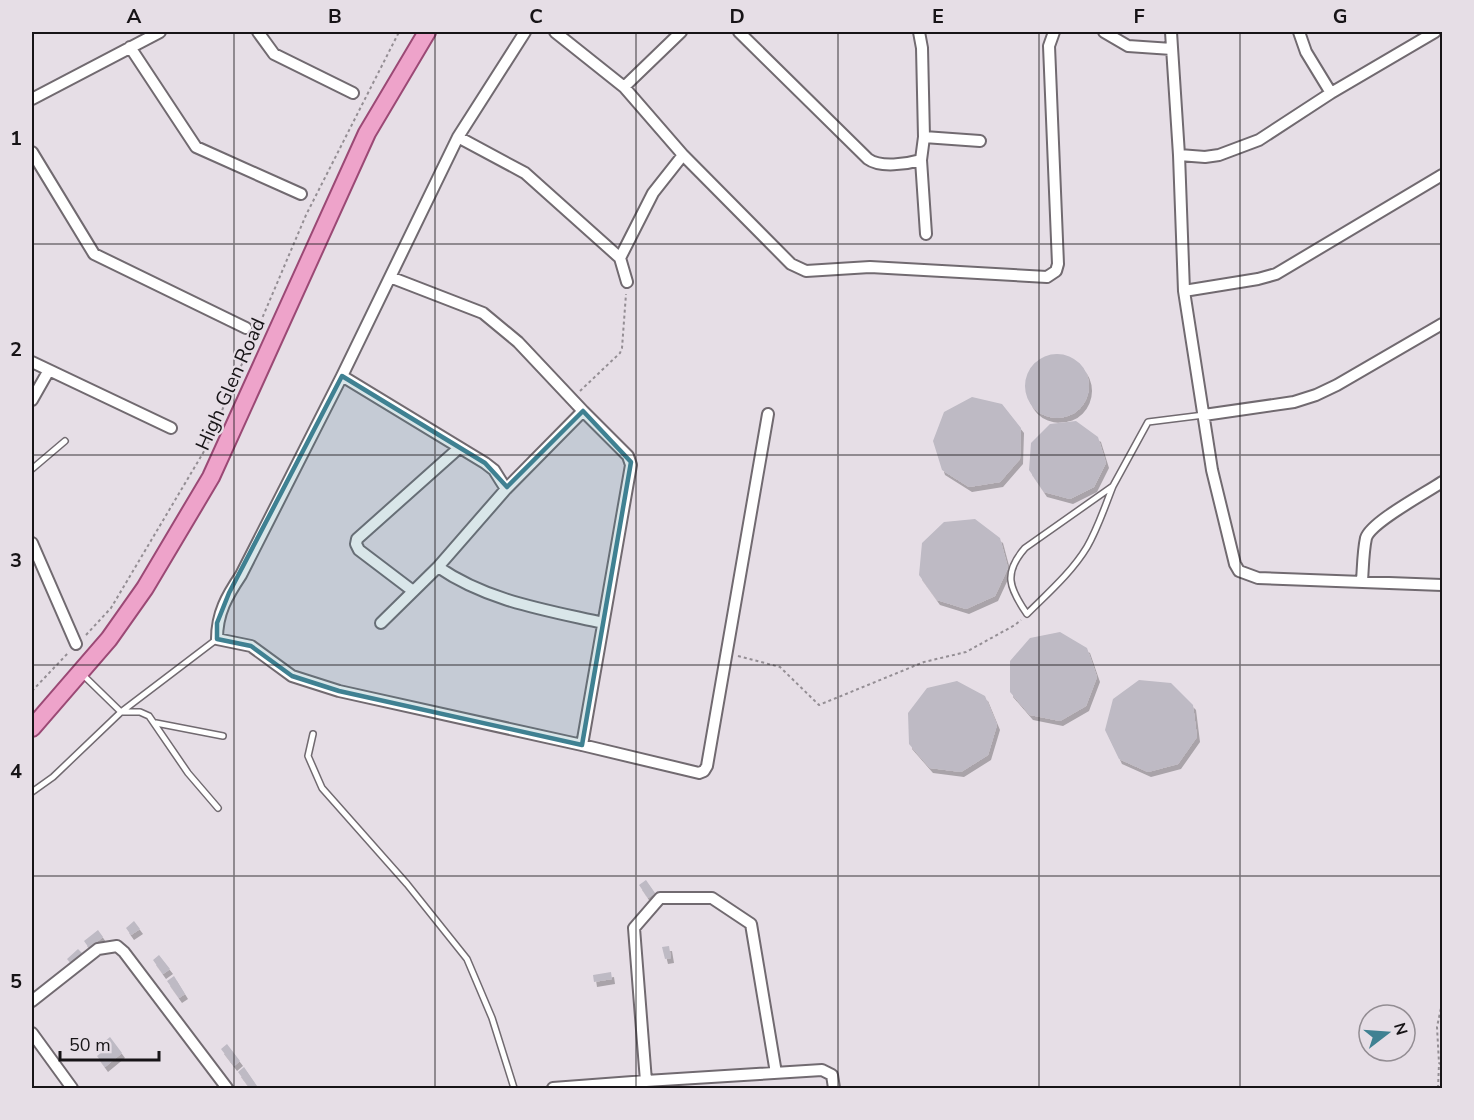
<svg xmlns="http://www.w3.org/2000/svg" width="1474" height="1120" font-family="'Nunito Sans',sans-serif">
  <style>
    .building { fill: #bebac4; filter: url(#shadow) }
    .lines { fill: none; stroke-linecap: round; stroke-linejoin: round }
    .service-casing { stroke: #716a70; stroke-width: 8 }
    .minor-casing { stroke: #716a70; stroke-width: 14 }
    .primary-casing { stroke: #9b4975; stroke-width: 20 }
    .path { stroke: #948e94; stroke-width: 2; stroke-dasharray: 3 3; stroke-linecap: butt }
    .service { stroke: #fff; stroke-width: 5 }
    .minor { stroke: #fff; stroke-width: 10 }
    .primary { stroke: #eea3ca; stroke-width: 16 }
    .marked { fill: #3f8192; fill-opacity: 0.2; stroke: #3f8192; stroke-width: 4.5; stroke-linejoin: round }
    .grid { fill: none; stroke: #171417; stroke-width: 1.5; stroke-opacity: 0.55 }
    .labels { text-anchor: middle; stroke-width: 4.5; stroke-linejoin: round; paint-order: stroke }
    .street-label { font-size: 20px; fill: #171417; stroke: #e6dee6 }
    .neatline { fill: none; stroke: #171417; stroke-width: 2 }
    .grid-label { font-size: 20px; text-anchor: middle; font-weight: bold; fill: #171417 }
  </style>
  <defs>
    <filter id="shadow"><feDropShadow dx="3" dy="5" stdDeviation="0" flood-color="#0004"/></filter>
  </defs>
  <rect width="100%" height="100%" fill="#e6dee6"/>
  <path class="building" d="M1025 386a32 32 0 1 1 64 0a32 32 0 1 1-64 0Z
    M972,397L1002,404L1021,428L1020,459L1000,482L969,487L942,470L933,441L944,412Z
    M1076,421L1098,437L1106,463L1094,487L1070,499L1044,492L1029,470L1031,443L1050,424Z
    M975,519L1000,538L1008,568L995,596L966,609L937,600L919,575L922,543L944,522Z
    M1060,632L1087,648L1097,677L1086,706L1060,721L1030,715L1010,692V661L1030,638Z
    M1139,680L1171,683L1193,705L1197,737L1178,764L1148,772L1119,759L1105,730L1113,699Z
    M957,681L985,696L997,725L988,755L961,772L930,768L909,744L908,713L927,688Z
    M646,880L655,893L648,898L639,885Z
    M134,921L140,929L131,935L126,928Z
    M98,930L103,937L89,948L84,941Z
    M669,946L671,958L665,959L662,947Z
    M78,949L83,954L72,965L67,959Z
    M159,955L170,969L163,974L153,960Z
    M611,972L612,979L594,982L593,975Z
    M174,976L185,994L179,998L167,981Z
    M110,1037L122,1053L105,1067L97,1056L102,1052L98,1047Z
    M227,1044L240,1061L234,1066L221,1049Z
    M244,1067L257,1086L254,1088H250L238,1072Z"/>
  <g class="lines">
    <g class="service-casing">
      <path id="service" d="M32,469L65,441
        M1113,486C1105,506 1098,528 1087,547C1072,572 1048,593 1027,614C1009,588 1003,573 1025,548L1113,486L1148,422L1204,415
        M81,673L121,712H140L149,716L188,773L218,808
        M156,723L223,736
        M313,734L308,756L322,788L407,884L467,959L492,1018L514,1088
        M32,792L53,777L121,712L217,639"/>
    </g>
    <g class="minor-casing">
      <path id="minor" d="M258,32L274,54L353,93
        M525,32L458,137L342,376L241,575C227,596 217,613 217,639L251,646L292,676L339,691L582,745L699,773L704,771L707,766L768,414
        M555,32L624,87L683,155L791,264L806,271L870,267L1047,277L1056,271L1058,264L1049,46L1054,32
        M739,32L868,159C880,168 907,164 921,160L924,137L922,48L919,32
        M1104,32L1128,46L1172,49
        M1171,32L1179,155L1184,291L1212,470L1235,564L1239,571L1258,578L1442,585
        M1299,32L1306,52L1331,93
        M130,47L196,147L301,194
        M624,87L681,32
        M32,99L160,32
        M458,137L525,173L620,258L627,282
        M924,137L980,141
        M32,152L94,254L246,328
        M1179,155L1205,157L1219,155L1259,140L1331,93L1435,32
        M921,160L926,234
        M620,258L653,193L683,155
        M390,277L483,313L518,342L583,411
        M1184,291L1258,279L1276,274L1442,175
        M32,362L171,428
        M342,376L485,463L494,470L506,489
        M32,400L49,370
        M1204,415L1294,402L1316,395L1337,385L1442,324
        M32,543L76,644
        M438,567C487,601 546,610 603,623
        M1362,581C1363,568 1363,552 1366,538C1371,522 1426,493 1442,482
        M413,591L359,550L356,544L357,539L459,448
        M381,623L438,567L506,489L583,411L628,456L631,465L582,745
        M32,1001L98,949L117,946L124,952L227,1088
        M32,1033L72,1088
        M646,1081L634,928L660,898H712L751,924L776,1073
        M553,1088L646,1081L822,1070L832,1075L834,1088"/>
    </g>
    <g class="primary-casing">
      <path id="primary" d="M32,728L109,639L145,588L211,477L367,133L427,32"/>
    </g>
    <path class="path" d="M258,328L306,215L399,32
      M580,391L620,353L622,348L626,294
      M86,635L111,608L206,448L253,338
      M738,656L780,667L819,705L924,662L966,652L1015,625L1021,620
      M32,691L69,652
      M1442,1003L1437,1027L1439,1063L1442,1065
      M1438,1088L1439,1064"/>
    <use href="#service" class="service"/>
    <use href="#minor" class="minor"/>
    <use href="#primary" class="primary"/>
  </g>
  <path class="marked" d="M342,376L485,463L507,487L583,411L631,462L582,745L339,691L292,676L251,646L217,639V623L229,593Z"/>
  <path class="grid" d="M234,32V1088M435,32V1088M636,32V1088M838,32V1088M1039,32V1088M1240,32V1088M32,244H1442M32,455H1442M32,665H1442M32,876H1442"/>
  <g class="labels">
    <g class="street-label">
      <text transform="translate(230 384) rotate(-66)" y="7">High Glen Road</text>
    </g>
  </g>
  <rect width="1474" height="1120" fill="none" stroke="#e6dee6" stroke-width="66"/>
  <g transform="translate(1387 1033) rotate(73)"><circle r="28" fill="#e6dee6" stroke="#938d93" stroke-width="1.5"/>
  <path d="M0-4.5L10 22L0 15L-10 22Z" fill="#3f8192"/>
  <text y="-9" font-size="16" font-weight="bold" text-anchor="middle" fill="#171417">N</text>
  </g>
  <path d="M60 1051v9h99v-9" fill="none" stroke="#171417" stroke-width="3"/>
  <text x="69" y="1051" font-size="18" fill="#171417" stroke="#e6dee6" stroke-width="4.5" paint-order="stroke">50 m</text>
  <rect x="33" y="33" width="1408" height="1054" class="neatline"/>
  <g class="grid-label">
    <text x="134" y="23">A</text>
    <text x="335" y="23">B</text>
    <text x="536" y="23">C</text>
    <text x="737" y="23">D</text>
    <text x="938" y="23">E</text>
    <text x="1139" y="23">F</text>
    <text x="1340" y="23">G</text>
    <text x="16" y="145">1</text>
    <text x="16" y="356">2</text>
    <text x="16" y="567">3</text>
    <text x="16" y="778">4</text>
    <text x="16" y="988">5</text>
  </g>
</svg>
